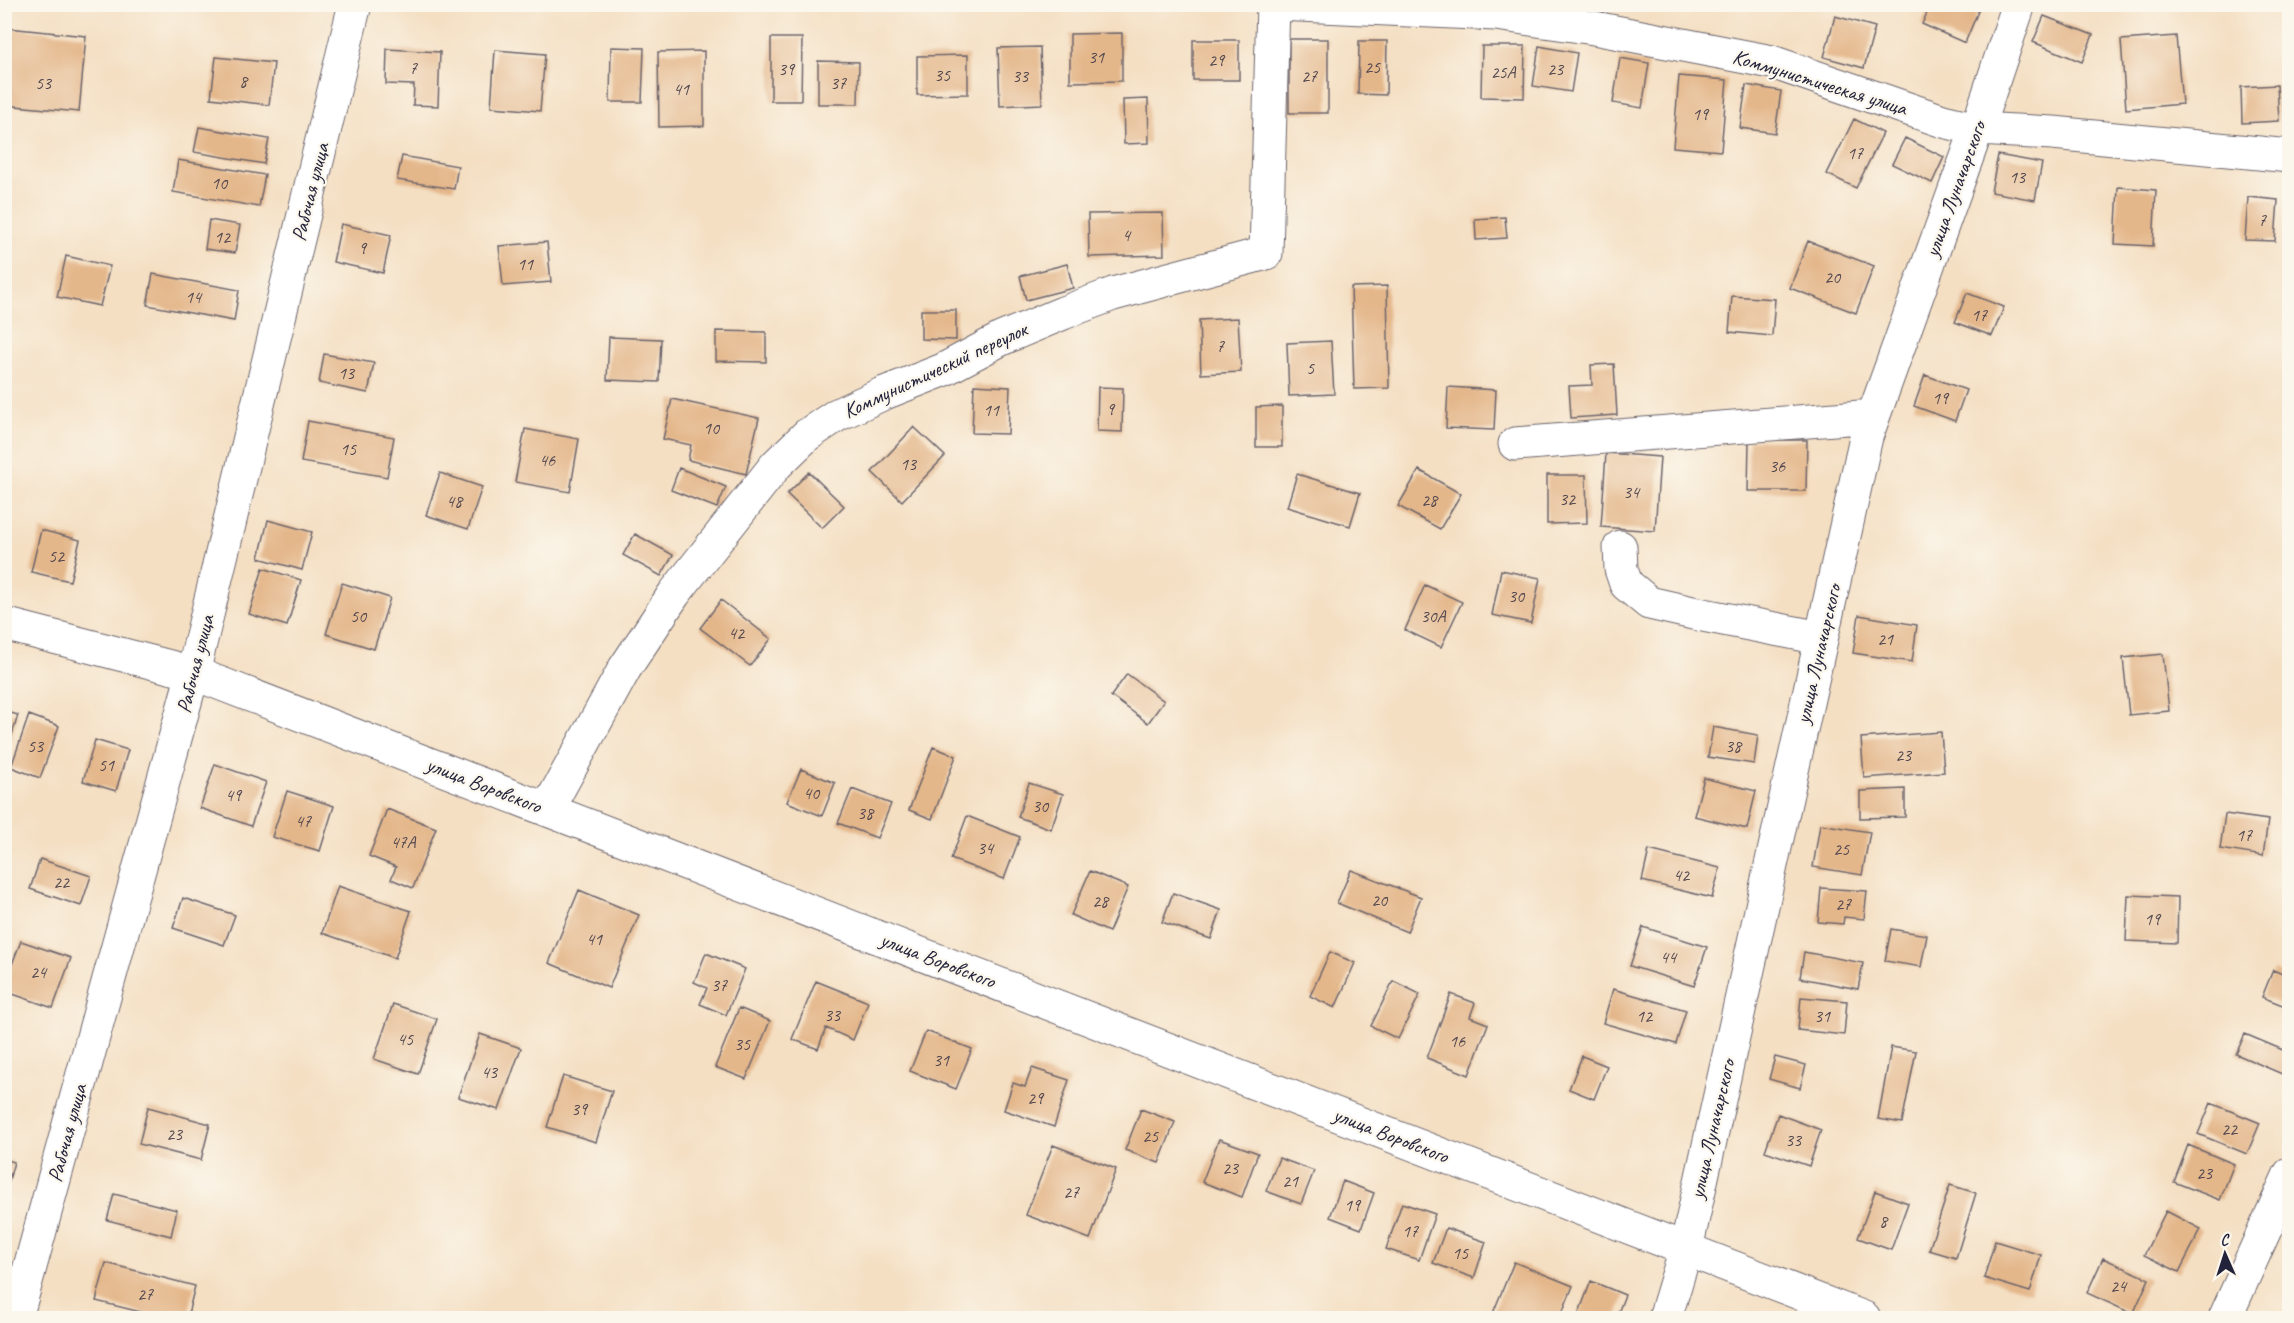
<svg xmlns="http://www.w3.org/2000/svg" width="2294" height="1323" font-family="Caveat,sans-serif">
  <style>
    .building { fill: #e4b78b }
    .lines { fill: none; stroke-linecap: round; stroke-linejoin: round }
    .minor-casing { stroke: #6c646b; stroke-width: 35 }
    .minor { stroke: #fff; stroke-width: 33 }
    .labels { text-anchor: middle; stroke-width: 4.5; stroke-linejoin: round; paint-order: stroke }
    .number-label { font-size: 18px; fill: #52474f }
    .street-label { font-size: 21px; fill: #22223b; stroke: #fbf7ec }
  </style>
  <rect width="100%" height="100%" fill="#fbf7ec"/>
  <filter id="ink" filterUnits="userSpaceOnUse"><feTurbulence type="fractalNoise" baseFrequency=".0167" numOctaves="2"/><feDisplacementMap in="SourceGraphic" scale="12" xChannelSelector="R" yChannelSelector="G"/><feConvolveMatrix kernelMatrix="1 2 1 2 8 2 1 2 1" color-interpolation-filters="sRGB"/></filter>
  <filter id="wash" filterUnits="userSpaceOnUse"><feTurbulence type="fractalNoise" baseFrequency=".008" numOctaves="4" result="noise"/><feDisplacementMap in="SourceGraphic" scale="24" xChannelSelector="R" yChannelSelector="G"/><feGaussianBlur stdDeviation="1.35" result="paint"/><feColorMatrix in="noise" values="0 0 0 0 0 0 0 0 0 0 0 0 0 0 0 0 0 1.4 0 .05"/><feComposite in="paint" operator="in"/></filter>
  <g filter="url(#wash)">
    <rect width="100%" height="100%" fill="#f4dfc3"/>
    <g id="blocks">
      <path class="building" d="M1931,4H1981L1965,43L1922,24Z
        M1835,16L1875,27L1864,68L1824,57Z
        M2044,16L2093,35L2082,62L2033,42Z
        M8,28L86,36L79,112L4,105V62Z
        M1122,33V81L1070,82V34Z
        M2176,36L2182,104L2126,109L2121,40Z
        M771,38H802L801,101H771Z
        M1289,39H1328V113H1289Z
        M1193,40H1239V80H1193Z
        M1359,41H1387L1386,95L1358,94Z
        M1482,46H1525L1524,98L1481,97Z
        M1539,46L1577,53L1571,92L1533,86Z
        M611,47L644,48L642,102H610Z
        M1040,47L1042,104L1000,106L998,48Z
        M387,49L440,52L438,106L413,105L414,85L386,84Z
        M495,50L545,54L540,111L491,107Z
        M704,51V126L659,127L658,52Z
        M968,55V94L917,95V56Z
        M216,57L274,63L269,105L211,98Z
        M1620,58L1649,63L1642,108L1613,103Z
        M818,61L859,62L858,104H818Z
        M1679,76L1727,80L1721,151L1673,147Z
        M1746,85L1781,91L1775,133L1740,128Z
        M2277,85L2279,121L2242,123L2241,87Z
        M1148,99L1149,143L1124,144L1123,100Z
        M1854,119L1883,133L1856,188L1827,174Z
        M199,127L269,139L264,164L194,152Z
        M1905,138L1944,157L1932,183L1892,164Z
        M1998,155L2042,163L2035,200L1991,192Z
        M402,156L458,166L454,189L397,180Z
        M178,160L265,175L259,207L173,192Z
        M2118,187L2156,190L2153,246L2115,244Z
        M2248,197L2278,200L2275,241L2245,240Z
        M1163,213L1164,255L1089,257L1088,214Z
        M1505,217L1507,238L1476,240L1475,219Z
        M209,220L240,225L235,253L205,249Z
        M341,224L391,235L383,273L333,262Z
        M1808,241L1874,266L1856,313L1790,288Z
        M547,242L551,282L503,286L499,246Z
        M66,256L110,266L100,306L57,297Z
        M1067,264L1073,288L1026,300L1020,276Z
        M153,274L239,290L234,321L147,305Z
        M1387,286L1389,388L1354,389L1351,287Z
        M1967,293L2004,307L1992,336L1955,322Z
        M1732,296L1775,299L1772,336L1729,332Z
        M921,310H956V340L921,339Z
        M1238,318L1241,372L1201,374L1199,320Z
        M716,331L766,332V362L716,361Z
        M609,337L661,339L659,382L607,380Z
        M1331,341L1334,394L1289,396L1287,343Z
        M324,354L374,363L368,393L319,383Z
        M1614,364L1617,415L1571,418L1569,386L1592,385L1591,365Z
        M1925,375L1966,390L1955,421L1914,406Z
        M974,385L1010,387L1008,434L972,433Z
        M1098,387L1123,388L1122,432L1097,431Z
        M1448,387L1496,390L1494,430L1446,428Z
        M672,399L759,418L746,474L688,460L691,445L663,439Z
        M1282,406V447H1256V407Z
        M308,421L394,437L387,477L301,462Z
        M914,427L945,456L902,501L872,472Z
        M525,429L579,439L570,492L515,482Z
        M1749,440H1807L1806,491H1748Z
        M1606,453L1660,457L1655,531L1601,527Z
        M679,468L726,487L717,508L671,490Z
        M1419,470L1461,494L1440,529L1398,506Z
        M809,472L844,506L822,528L787,494Z
        M440,473L482,487L468,529L426,515Z
        M1297,474L1360,493L1350,526L1287,507Z
        M1547,475H1586L1587,523L1547,524Z
        M268,520L312,532L302,570L259,558Z
        M41,530L80,540L70,581L31,572Z
        M635,534L673,555L661,576L623,555Z
        M263,568L301,580L287,626L249,614Z
        M1501,570L1540,578L1531,623L1492,615Z
        M342,583L390,598L374,649L326,634Z
        M1425,585L1462,602L1441,647L1405,630Z
        M721,600L771,639L750,666L700,628Z
        M1859,615L1917,625L1912,662L1853,653Z
        M2163,654L2169,711L2129,715L2123,658Z
        M1127,674L1164,701L1148,723L1111,696Z
        M4,711L18,715L5,758H4Z
        M29,715L59,726L40,778L11,767Z
        M1713,727L1758,735L1754,764L1708,757Z
        M1941,732L1944,772L1864,778L1861,738Z
        M95,740L128,750L116,791L83,781Z
        M933,747L956,756L932,819L909,810Z
        M215,764L266,782L251,826L200,808Z
        M801,769L835,783L822,816L787,802Z
        M1704,778L1756,791L1747,829L1694,816Z
        M1029,783L1063,794L1051,829L1018,817Z
        M852,789L891,804L877,838L838,823Z
        M1905,789V817L1860,818V791Z
        M287,791L334,806L320,851L272,837Z
        M387,809L436,828L413,888L391,879L396,867L369,856Z
        M2225,814L2268,820L2263,856L2220,849Z
        M967,816L1020,837L1004,879L951,859Z
        M1820,824L1870,832L1862,875L1813,867Z
        M1649,850L1720,868L1712,898L1642,881Z
        M40,859L91,876L81,906L30,889Z
        M1351,870L1421,897L1407,932L1337,903Z
        M1090,871L1128,887L1109,932L1071,915Z
        M338,886L411,911L395,958L322,933Z
        M1821,888L1867,891L1864,919L1844,917L1843,924L1818,922Z
        M579,890L639,915L609,988L549,963Z
        M1173,893L1221,910L1211,939L1162,922Z
        M2128,895L2178,897L2177,943L2126,941Z
        M183,898L235,915L224,945L173,928Z
        M1643,927L1707,947L1694,986L1630,966Z
        M1891,929L1927,935L1921,967L1885,961Z
        M21,941L71,958L53,1008L4,991V985Z
        M1330,952L1355,963L1335,1008L1310,996Z
        M1804,952L1863,963L1858,989L1800,978Z
        M706,953L745,969L726,1015L700,1004L707,988L694,982Z
        M2273,970L2290,977V1008L2262,997Z
        M816,981L868,1002L853,1040L826,1028L818,1049L792,1039Z
        M1393,981L1420,994L1398,1039L1371,1026Z
        M1613,989L1686,1010L1676,1044L1603,1023Z
        M1451,994L1475,1003L1470,1017L1488,1024L1469,1075L1427,1058Z
        M1801,997L1847,1001L1844,1035L1798,1030Z
        M393,1004L437,1019L418,1074L374,1059Z
        M739,1008L770,1021L746,1079L715,1067Z
        M926,1031L972,1049L956,1089L910,1071Z
        M480,1034L521,1048L499,1110L458,1097Z
        M2245,1034L2290,1053L2282,1074L2236,1054Z
        M1891,1047L1916,1051L1902,1123L1878,1119Z
        M1582,1056L1607,1066L1594,1099L1569,1089Z
        M1775,1057L1806,1065L1800,1088L1769,1079Z
        M1032,1068L1069,1080L1054,1127L1004,1110L1013,1083L1025,1087Z
        M563,1076L612,1091L596,1142L547,1127Z
        M2211,1103L2260,1123L2247,1154L2198,1134Z
        M148,1107L210,1124L201,1160L139,1144Z
        M1141,1109L1175,1122L1159,1163L1125,1150Z
        M1778,1114L1821,1130L1809,1166L1765,1151Z
        M1219,1139L1258,1153L1242,1197L1202,1182Z
        M1053,1145L1116,1169L1090,1239L1026,1215Z
        M2188,1145L2234,1164L2220,1200L2174,1182Z
        M1279,1158L1314,1171L1301,1204L1266,1191Z
        M4,1159L14,1162L5,1195H4Z
        M1343,1181L1374,1193L1361,1229L1330,1217Z
        M1950,1185L1976,1193L1956,1258L1929,1250Z
        M1875,1191L1908,1203L1891,1250L1858,1238Z
        M114,1194L177,1210L171,1236L107,1220Z
        M1402,1203L1435,1214L1419,1260L1386,1249Z
        M2166,1211L2201,1229L2179,1272L2144,1255Z
        M1446,1228L1486,1242L1474,1278L1433,1263Z
        M1995,1241L2041,1255L2030,1292L1984,1278Z
        M2103,1258L2149,1279L2133,1314L2087,1293Z
        M1514,1262L1573,1286L1560,1318H1506L1493,1313Z
        M106,1263L195,1286L187,1318H165L96,1301Z
        M1591,1281L1625,1295L1616,1318H1577Z"/>
    </g>
  </g>
  <g filter="url(#ink)">
    <use href="#blocks" fill-opacity="0" stroke="#6c646b" stroke-width="1.5"/>
    <g class="lines">
      <g class="minor-casing">
        <path id="minor" d="M1278,4L1496,14L1594,28L1772,62L1943,121L1977,129L2053,133L2290,156
          M1515,444L1873,416
          M1620,547L1621,569L1626,584L1649,603L1693,613L1821,638
          M4,624L193,673L1864,1318
          M547,810L625,668L674,594L776,465L807,435L837,415L882,394L943,370L1001,339L1063,313L1113,294L1266,253L1273,4
          M16,1318L193,673L355,4
          M1665,1318L1686,1249L1866,437L1977,129L2019,4
          M2225,1318L2290,1174"/>
      </g>
      <use href="#minor" class="minor"/>
    </g>
  </g>
  <g class="labels">
    <g class="number-label">
      <text x="1096" y="63">31</text>
      <text x="1216" y="66">29</text>
      <text x="1372" y="73">25</text>
      <text x="413" y="74">7</text>
      <text x="786" y="75">39</text>
      <text x="1555" y="75">23</text>
      <text x="1503" y="78">25А</text>
      <text x="942" y="81">35</text>
      <text x="1020" y="82">33</text>
      <text x="1309" y="82">27</text>
      <text x="243" y="87">8</text>
      <text x="43" y="89">53</text>
      <text x="838" y="89">37</text>
      <text x="681" y="95">41</text>
      <text x="1700" y="120">19</text>
      <text x="1855" y="159">17</text>
      <text x="2017" y="183">13</text>
      <text x="219" y="189">10</text>
      <text x="2262" y="226">7</text>
      <text x="1126" y="241">4</text>
      <text x="222" y="243">12</text>
      <text x="362" y="254">9</text>
      <text x="525" y="270">11</text>
      <text x="1832" y="283">20</text>
      <text x="193" y="303">14</text>
      <text x="1979" y="321">17</text>
      <text x="1220" y="352">7</text>
      <text x="1310" y="374">5</text>
      <text x="346" y="379">13</text>
      <text x="1940" y="404">19</text>
      <text x="1110" y="415">9</text>
      <text x="991" y="416">11</text>
      <text x="711" y="434">10</text>
      <text x="348" y="455">15</text>
      <text x="547" y="466">46</text>
      <text x="908" y="470">13</text>
      <text x="1777" y="472">36</text>
      <text x="1631" y="498">34</text>
      <text x="1567" y="505">32</text>
      <text x="1429" y="506">28</text>
      <text x="454" y="507">48</text>
      <text x="56" y="562">52</text>
      <text x="1516" y="602">30</text>
      <text x="358" y="622">50</text>
      <text x="1433" y="622">30А</text>
      <text x="736" y="639">42</text>
      <text x="1885" y="645">21</text>
      <text x="35" y="752">53</text>
      <text x="1733" y="752">38</text>
      <text x="1903" y="761">23</text>
      <text x="106" y="771">51</text>
      <text x="811" y="799">40</text>
      <text x="233" y="801">49</text>
      <text x="1040" y="812">30</text>
      <text x="865" y="819">38</text>
      <text x="303" y="827">47</text>
      <text x="2244" y="841">17</text>
      <text x="403" y="848">47А</text>
      <text x="985" y="854">34</text>
      <text x="1841" y="855">25</text>
      <text x="1681" y="881">42</text>
      <text x="61" y="888">22</text>
      <text x="1379" y="906">20</text>
      <text x="1100" y="907">28</text>
      <text x="1843" y="910">27</text>
      <text x="2152" y="925">19</text>
      <text x="594" y="945">41</text>
      <text x="1668" y="963">44</text>
      <text x="38" y="978">24</text>
      <text x="719" y="991">37</text>
      <text x="832" y="1021">33</text>
      <text x="1644" y="1022">12</text>
      <text x="1822" y="1022">31</text>
      <text x="405" y="1045">45</text>
      <text x="1457" y="1047">16</text>
      <text x="742" y="1050">35</text>
      <text x="941" y="1066">31</text>
      <text x="489" y="1078">43</text>
      <text x="1035" y="1104">29</text>
      <text x="579" y="1115">39</text>
      <text x="2229" y="1135">22</text>
      <text x="174" y="1140">23</text>
      <text x="1150" y="1142">25</text>
      <text x="1793" y="1146">33</text>
      <text x="1230" y="1174">23</text>
      <text x="2204" y="1179">23</text>
      <text x="1290" y="1187">21</text>
      <text x="1071" y="1198">27</text>
      <text x="1352" y="1211">19</text>
      <text x="1883" y="1227">8</text>
      <text x="1410" y="1237">17</text>
      <text x="1460" y="1259">15</text>
      <text x="2118" y="1292">24</text>
      <text x="145" y="1300">27</text>
    </g>
    <g class="street-label">
      <text transform="translate(1820 82) rotate(17)" y="7">Коммунистическая улица</text>
      <text transform="translate(1955 189) rotate(-70)" y="7">улица Луначарского</text>
      <text transform="translate(310 192) rotate(-76)" y="7">Рабочая улица</text>
      <text transform="translate(935 370) rotate(-25)" y="7">Коммунистический переулок</text>
      <text transform="translate(1818 654) rotate(-77)" y="7">улица Луначарского</text>
      <text transform="translate(195 664) rotate(-76)" y="7">Рабочая улица</text>
      <text transform="translate(484 785) rotate(21)" y="7">улица Воровского</text>
      <text transform="translate(938 960) rotate(21)" y="7">улица Воровского</text>
      <text transform="translate(1712 1129) rotate(-77)" y="7">улица Луначарского</text>
      <text transform="translate(67 1133) rotate(-75)" y="7">Рабочая улица</text>
      <text transform="translate(1391 1135) rotate(21)" y="7">улица Воровского</text>
    </g>
  </g>
  <rect width="2294" height="1323" fill="none" stroke="#fbf7ec" stroke-width="24"/>
  <g transform="translate(2225 1254) rotate(357)" stroke="#fbf7ec" stroke-width="4.5" paint-order="stroke">
  <path d="M0-4.5L10 22L0 15L-10 22Z" fill="#22223b"/>
  <text y="-9" font-size="16" font-weight="bold" text-anchor="middle" fill="#22223b">С</text>
  </g>
</svg>
